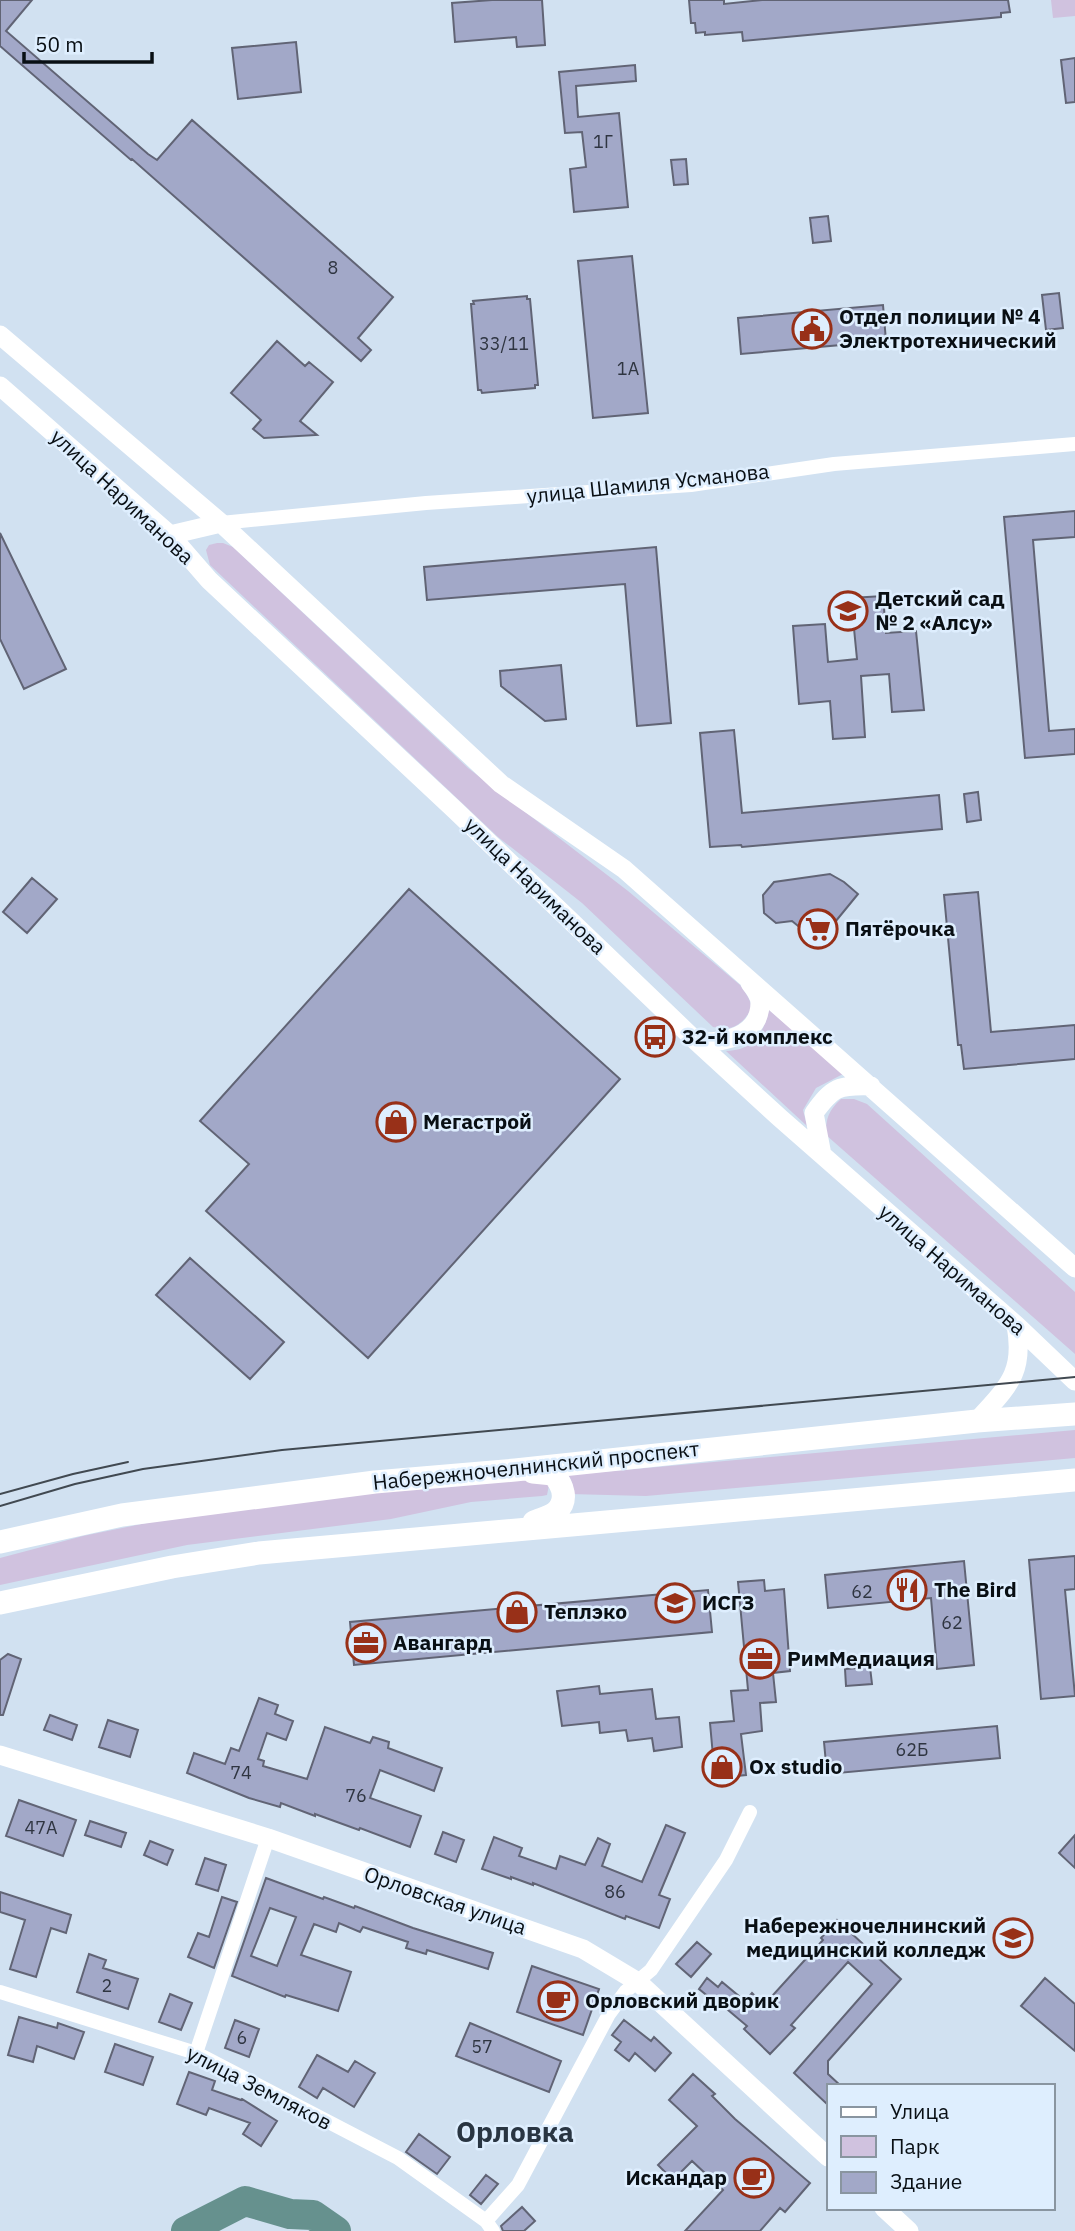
<svg xmlns="http://www.w3.org/2000/svg" width="1075" height="2231" font-family="'IBM Plex Sans',sans-serif">
  <style>
    .green { fill: #d0c2df }
    .lines { fill: none; stroke-linecap: round; stroke-linejoin: round }
    .river { stroke: #66918e; stroke-width: 30 }
    .building { fill: #a2a8c8; stroke: #616475; stroke-width: 2; fill-rule: evenodd }
    .street { stroke: #fff; stroke-width: 14 }
    .secondary { stroke: #fff; stroke-width: 19 }
    .primary { stroke: #fff; stroke-width: 23 }
    .tram { stroke: #414951; stroke-width: 2 }
    .labels { text-anchor: middle; stroke-width: 5; stroke-linejoin: round; paint-order: stroke }
    .number-label { font-size: 18px; fill: #2f3541 }
    .poi-label { font-size: 21px; font-weight: bold; fill: #090f14; stroke: #deeefe; text-anchor: start }
    .street-label { font-size: 21px; fill: #090f14; stroke: #deeefe }
    .district-label { font-size: 28px; font-weight: bold; fill: #293542; stroke: #deeefe }
  </style>
  <rect width="100%" height="100%" fill="#d1e1f1"/>
  <path class="green" d="M1051,0H1075V16L1053,18Z
    M217,543H223L233,547L468,768L628,891L740,985C744,991 751,999 751,1007C751,1011 748,1014 746,1017C736,1029 728,1030 713,1027L582,903L498,837L210,565L206,550L209,545Z
    M769,1010L845,1073L816,1088L803,1110L807,1126L726,1051C753,1050 763,1035 769,1010Z
    M841,1099H854L867,1104L1075,1292V1354L826,1135C826,1119 828,1111 841,1099Z
    M1075,1430V1458L646,1496L569,1494C574,1486 573,1482 568,1475Z
    M539,1477L549,1485L547,1495L542,1496L471,1502L391,1519L187,1545L0,1585V1558L83,1536L171,1518L364,1494Z"/>
  <g class="lines">
    <path class="river" d="M186,2231L245,2201L290,2214L313,2215L336,2231"/>
  </g>
  <path class="building" d="M0,0H32L6,31L148,154L157,160L192,120L393,297L358,338L371,350L361,361L132,159L131,160L0,46Z
    M492,0H542L545,45L517,47L516,37L455,42L452,3Z
    M689,0H724V4L762,0H1008L1010,12L1001,13V17L743,41L742,32L705,35V32L696,33L695,23H691Z
    M296,42L301,92L238,99L232,48Z
    M1075,58V102L1066,103L1061,60Z
    M635,65L636,81L576,86L578,117L619,113L628,207L574,212L570,169L586,167L582,132L565,133L559,72Z
    M686,159L688,184L674,185L671,160Z
    M828,216L831,241L813,243L810,218Z
    M632,256L648,413L593,418L578,261Z
    M1059,293L1063,328L1046,330L1042,295Z
    M527,296V299H530L538,385H535V388L482,393L481,390H478L471,304H474L473,301Z
    M883,305L886,341L741,354L738,318Z
    M277,341L305,366L309,362L333,382L300,421L317,435L264,438L253,429L261,420L231,393Z
    M1075,511V537L1033,540L1049,731L1075,729V754L1025,758L1004,517Z
    M0,533L66,669L24,689L0,639Z
    M656,547L671,723L637,726L625,584L427,600L424,567Z
    M883,596L886,633L916,631L924,710L892,712L889,674L861,676L865,737L833,739L830,701L799,704L793,626L825,624L828,662L857,659L851,598Z
    M561,665L566,719L545,721L501,686L500,671Z
    M734,730L742,813L939,795L942,829L742,847L741,845L710,847L700,733Z
    M978,792L981,820L967,822L964,794Z
    M830,874L844,882L858,894L822,938L814,939L792,921L776,923L764,913L763,895L774,882Z
    M32,878L57,899L27,933L3,912Z
    M409,889L620,1079L368,1358L206,1211L249,1164L200,1121Z
    M978,892L991,1032L1075,1025V1059L964,1069L961,1045H958L944,895Z
    M190,1258L284,1342L250,1379L156,1295Z
    M1075,1556V1589L1065,1590L1075,1696L1041,1699L1029,1560Z
    M964,1561L974,1665L937,1669L931,1598L828,1608L825,1575Z
    M764,1580L765,1591L784,1589L790,1671L773,1673L776,1702L760,1703L762,1731L741,1734L746,1775L715,1778L710,1723L734,1721L731,1691L748,1690L738,1582Z
    M708,1590L712,1632L354,1665L350,1622Z
    M8,1654L21,1659L3,1715H0V1660Z
    M870,1667L872,1684L846,1686L845,1669Z
    M599,1686L600,1694L652,1689L656,1719L679,1717L682,1747L654,1751L652,1738L628,1741L626,1730L600,1733L599,1722L562,1726L557,1691Z
    M259,1698L278,1705L275,1714L293,1721L286,1740L267,1733L258,1759L264,1761L263,1766L307,1779L325,1727L370,1743L373,1737L389,1742L388,1748L442,1768L434,1791L380,1770L370,1798L421,1816L410,1847L360,1828L359,1830L315,1814V1816L281,1803L280,1807L249,1798L187,1773L194,1753L225,1764L231,1748L239,1751Z
    M50,1715L77,1725L72,1740L44,1730Z
    M108,1720L138,1730L130,1757L99,1747Z
    M997,1726L1000,1758L827,1774L824,1742Z
    M19,1800L76,1820L63,1856L6,1836Z
    M90,1821L126,1833L121,1847L85,1835Z
    M666,1825L685,1833L659,1895L670,1899L659,1928L626,1916L625,1919L533,1883V1885L511,1877V1879L482,1869L494,1837L522,1848L519,1856L556,1869L560,1856L585,1865L598,1838L610,1844L602,1866L642,1882Z
    M443,1832L464,1840L456,1862L435,1854Z
    M1075,1835V1868L1059,1853Z
    M150,1841L173,1850L167,1865L144,1855Z
    M205,1858L226,1865L218,1891L196,1884Z
    M266,1878L323,1899L324,1897L354,1908L355,1906L413,1928L493,1953L488,1969L427,1950L426,1954L406,1948L408,1942L363,1927L360,1932L339,1923L336,1932L314,1924L301,1955L351,1972L338,2011L286,1995L285,1997L232,1976ZM270,1908L296,1917L277,1966L251,1956Z
    M0,1892L71,1915L66,1933L51,1928L36,1977L10,1969L25,1920L0,1912Z
    M222,1897L237,1902L214,1968L188,1957L198,1933L209,1937Z
    M837,1920L901,1979L828,2061V2074L841,2086H828V2105L794,2073L872,1984L848,1962L791,2025L795,2028L770,2054L744,2029L747,2026L722,2005L720,2006L699,1989L707,1978L718,1987L722,1982L745,2001L752,1993L764,2005L823,1940L821,1938Z
    M697,1942L711,1954L691,1977L676,1964Z
    M89,1954L106,1960L103,1968L138,1979L128,2009L77,1992Z
    M532,1966L599,1989L583,2035L517,2012Z
    M1045,1978L1075,2004V2051L1021,2006Z
    M170,1994L192,2003L181,2030L159,2022Z
    M19,2017L57,2028L58,2023L84,2032L74,2059L37,2046L33,2062L8,2055Z
    M235,2020L259,2029L249,2057L225,2048Z
    M624,2020L651,2041L654,2037L671,2053L655,2071L635,2053L629,2061L615,2050L621,2042L612,2035Z
    M470,2023L561,2061L549,2092L456,2056Z
    M115,2044L153,2057L143,2085L105,2072Z
    M317,2055L348,2072L355,2061L375,2073L354,2107L323,2088L317,2098L299,2087Z
    M189,2072L215,2081L212,2090L241,2100L242,2099L277,2121L261,2146L243,2134L250,2123L209,2108L206,2115L177,2104Z
    M693,2074L715,2094L712,2096L735,2119L810,2183L785,2212L780,2208L760,2231H685L723,2190L692,2161L673,2180L658,2165L697,2126L669,2100Z
    M419,2134L450,2157L437,2174L406,2152Z
    M486,2175L498,2184L481,2204L470,2195Z
    M522,2207L535,2221L524,2231H503L501,2226Z"/>
  <g class="lines">
    <path class="street" d="M221,523L426,503L691,485L834,464L1075,444
      M0,1992L196,2053L398,2158L486,2221L493,2231
      M196,2053L268,1838
      M486,2221L518,2185L609,2014L626,1991L651,1970L726,1860L750,1812"/>
    <path class="secondary" d="M0,335L221,523L501,784L624,869L1075,1268
      M0,386L170,535L209,580L455,810L697,1042L780,1118L1016,1325L1075,1381
      M170,535L221,523
      M697,1042C723,1043 760,1037 760,1003C760,996 754,988 750,983
      M822,1155L814,1113C833,1087 838,1085 871,1086
      M977,1421C1007,1387 1025,1374 1016,1325
      M0,1755L268,1838L583,1949L638,1982L828,2157
      M884,2208L909,2231"/>
    <path class="primary" d="M533,1472L553,1474C563,1485 569,1500 556,1512C551,1517 540,1519 534,1522
      M0,1542L122,1515L375,1482L515,1470L977,1421L1075,1414
      M0,1603L172,1567L259,1553L1075,1480"/>
    <path class="tram" d="M0,1494L73,1474L128,1462
      M0,1506L75,1484L143,1469L282,1450L1075,1377"/>
  </g>
  <defs>
    <g id="civic-ring" transform="scale(2.0125)"><circle r="9.5" fill="#deeefe" stroke="#983018" stroke-width="1.5"/><path d="M-.6-6.5H3V-4.5H.6V-3L4-1V1h2V6H-6V1h2V-1L-.6-3ZM-1.2 2.5V6h2.4V2.5Z" fill="#983018"/></g>
    <g id="school-ring" transform="scale(2.0125)"><circle r="9.5" fill="#deeefe" stroke="#983018" stroke-width="1.5"/><path d="M0-5L7-2L0 1L-7-2ZM-4 1L0 2.5L4 1V4Q0 6-4 4Z" fill="#983018"/></g>
    <g id="supermarket-ring" transform="scale(2.0125)"><circle r="9.5" fill="#deeefe" stroke="#983018" stroke-width="1.5"/><path d="M-6-5.5h2.5l.6 2H6L4.5 2H-2.5L-4.4-4H-6ZM-1.5 3.2a1.3 1.3 0 1 0 .1 0ZM3 3.2a1.3 1.3 0 1 0 .1 0Z" fill="#983018"/></g>
    <g id="bus-ring" transform="scale(2.0125)"><circle r="9.5" fill="#deeefe" stroke="#983018" stroke-width="1.5"/><path d="M-5-6H5V4H4V6H2V4H-2V6H-4V4H-5ZM-3.5-4V0h7V-4ZM-3.5 1.2v1.5H-2V1.2ZM2 1.2v1.5H3.5V1.2Z" fill="#983018"/></g>
    <g id="shop-ring" transform="scale(2.0125)"><circle r="9.5" fill="#deeefe" stroke="#983018" stroke-width="1.5"/><path d="M-5-2.5h2.3a2.7 3.5 0 0 1 5.4 0H5L5.5 6h-11ZM-1.5-2.5h3a1.5 2.3 0 0 0-3 0Z" fill="#983018"/></g>
    <g id="restaurant-ring" transform="scale(2.0125)"><circle r="9.5" fill="#deeefe" stroke="#983018" stroke-width="1.5"/><path d="M-5-6h1v4h1v-4h1v4h1v-4h1v5L-1.5 .5V6h-2V.5L-5-1ZM5-6V6H3V1.5H1.5Q1.5-4 5-6Z" fill="#983018"/></g>
    <g id="university-ring" transform="scale(2.0125)"><circle r="9.5" fill="#deeefe" stroke="#983018" stroke-width="1.5"/><path d="M0-5L7-2L0 1L-7-2ZM-4 1L0 2.5L4 1V4Q0 6-4 4Z" fill="#983018"/></g>
    <g id="office-ring" transform="scale(2.0125)"><circle r="9.5" fill="#deeefe" stroke="#983018" stroke-width="1.5"/><path d="M-6-3h4V-5.5h4V-3h4V5H-6ZM-1-4.5V-3h2v-1.5ZM-6 0V1H6V0Z" fill="#983018"/></g>
    <g id="cafe-ring" transform="scale(2.0125)"><circle r="9.5" fill="#deeefe" stroke="#983018" stroke-width="1.5"/><path d="M-5.5-4.5H6V0H3Q3 3.5 0 3.5H-2.5Q-5.5 3.5-5.5 0ZM3-3.2v2h1.7v-2ZM-6 4.5H4V6H-6Z" fill="#983018"/></g>
  </defs>
  <g fill-rule="evenodd">
    <use href="#civic-ring" x="812" y="329"/>
    <use href="#school-ring" x="848" y="611"/>
    <use href="#supermarket-ring" x="818" y="929"/>
    <use href="#bus-ring" x="655" y="1037"/>
    <use href="#shop-ring" x="396" y="1122"/>
    <use href="#restaurant-ring" x="907" y="1590"/>
    <use href="#university-ring" x="675" y="1603"/>
    <use href="#shop-ring" x="517" y="1612"/>
    <use href="#office-ring" x="366" y="1643"/>
    <use href="#office-ring" x="760" y="1659"/>
    <use href="#shop-ring" x="722" y="1767"/>
    <use href="#university-ring" x="1013" y="1938"/>
    <use href="#cafe-ring" x="558" y="2001"/>
    <use href="#cafe-ring" x="754" y="2178"/>
  </g>
  <g class="labels">
    <g class="number-label">
      <text x="603" y="148">1Г</text>
      <text x="333" y="274">8</text>
      <text x="504" y="350">33/11</text>
      <text x="628" y="375">1А</text>
      <text x="862" y="1598">62</text>
      <text x="952" y="1629">62</text>
      <text x="912" y="1756">62Б</text>
      <text x="241" y="1779">74</text>
      <text x="356" y="1802">76</text>
      <text x="41" y="1834">47А</text>
      <text x="615" y="1898">86</text>
      <text x="107" y="1992">2</text>
      <text x="242" y="2044">6</text>
      <text x="482" y="2053">57</text>
    </g>
    <g class="poi-label">
      <text x="839" y="324">Отдел полиции № 4<tspan x="839" dy="24">Электротехнический</tspan></text>
      <text x="875" y="606">Детский сад<tspan x="875" dy="24">№ 2 «Алсу»</tspan></text>
      <text x="845" y="936">Пятёрочка</text>
      <text x="682" y="1044">32-й комплекс</text>
      <text x="423" y="1129">Мегастрой</text>
      <text x="934" y="1597">The Bird</text>
      <text x="702" y="1610">ИСГЗ</text>
      <text x="544" y="1619">Теплэко</text>
      <text x="393" y="1650">Авангард</text>
      <text x="787" y="1666">РимМедиация</text>
      <text x="749" y="1774">Ox studio</text>
      <text x="986" y="1933" text-anchor="end">Набережночелнинский<tspan x="986" dy="24">медицинский колледж</tspan></text>
      <text x="585" y="2008">Орловский дворик</text>
      <text x="727" y="2185" text-anchor="end">Искандар</text>
    </g>
    <g class="street-label">
      <text transform="translate(648 484) rotate(-6)" y="7">улица Шамиля Усманова</text>
      <text transform="translate(122 497) rotate(43)" y="7">улица Нариманова</text>
      <text transform="translate(535 886) rotate(44)" y="7">улица Нариманова</text>
      <text transform="translate(952 1270) rotate(41)" y="7">улица Нариманова</text>
      <text transform="translate(536 1466) rotate(-6)" y="7">Набережночелнинский проспект</text>
      <text transform="translate(445 1901) rotate(19)" y="7">Орловская улица</text>
      <text transform="translate(259 2088) rotate(27)" y="7">улица Земляков</text>
    </g>
    <g class="district-label">
      <text x="515" y="2142">Орловка</text>
    </g>
  </g>
  <rect x="827" y="2084" width="228" height="126" fill="#deeefe" stroke="#8995a0" stroke-width="2"/>
  <rect x="841" y="2107" width="35" height="10" fill="#ffffff" stroke="#8995a0" stroke-width="2"/>
  <text x="890" y="2119" font-size="21" fill="#090f14">Улица</text>
  <rect x="841" y="2136" width="35" height="21" fill="#d0c2df" stroke="#8995a0" stroke-width="2"/>
  <text x="890" y="2154" font-size="21" fill="#090f14">Парк</text>
  <rect x="841" y="2172" width="35" height="21" fill="#a2a8c8" stroke="#8995a0" stroke-width="2"/>
  <text x="890" y="2189" font-size="21" fill="#090f14">Здание</text>
  <path d="M24 52v10h128v-10" fill="none" stroke="#090f14" stroke-width="3.5"/>
  <text x="35" y="52" font-size="21" fill="#090f14" stroke="#deeefe" stroke-width="5" paint-order="stroke">50 m</text>
</svg>
